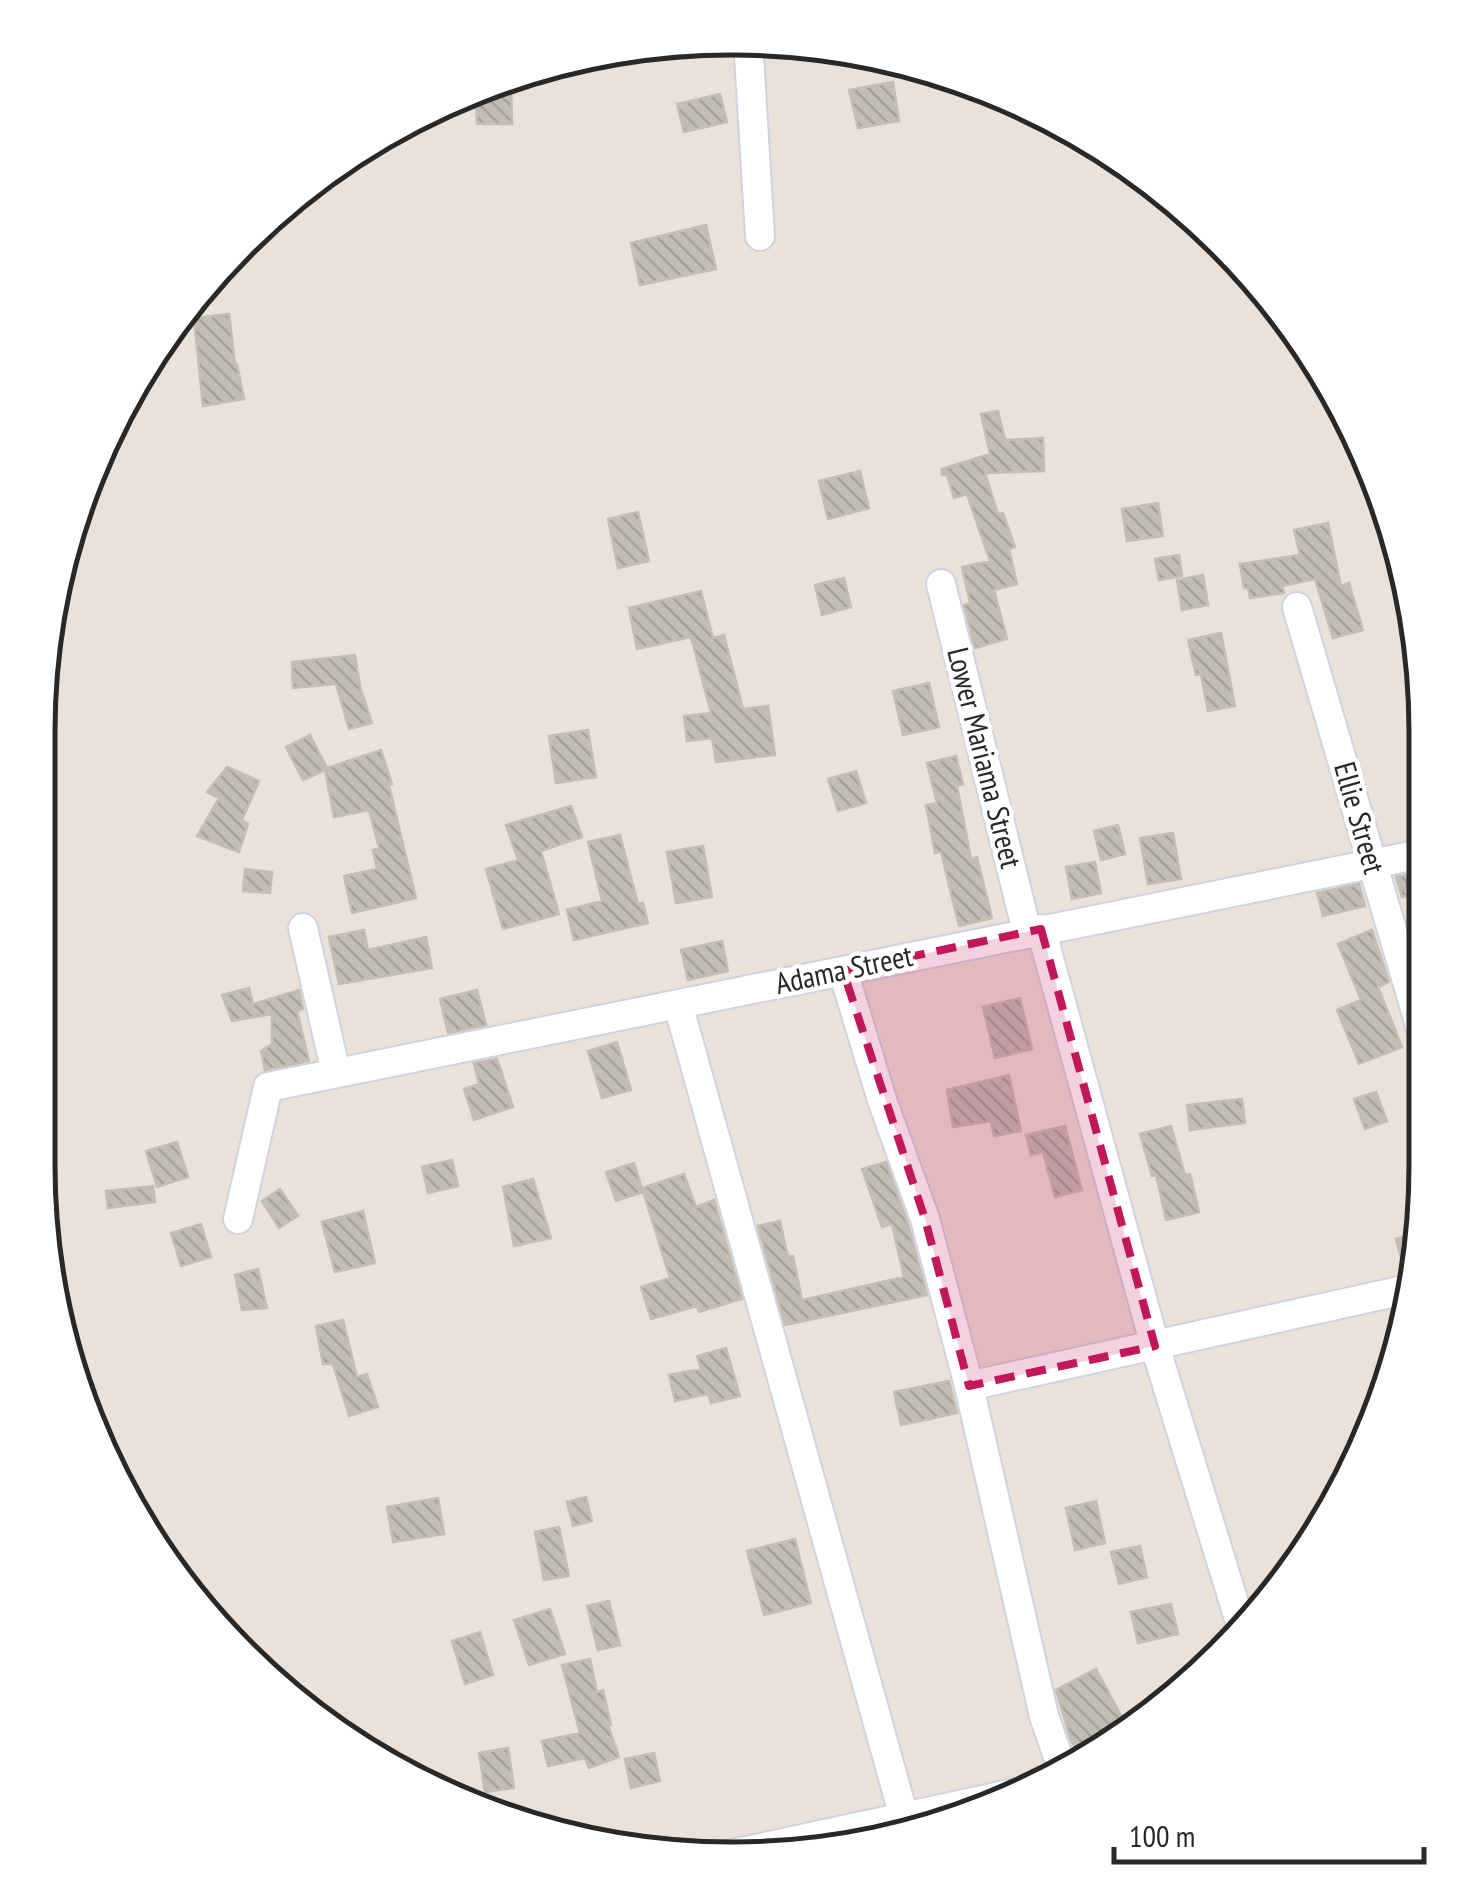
<svg xmlns="http://www.w3.org/2000/svg" width="1464" height="1897" font-family="'PT Sans Narrow',sans-serif">
  <style>
    .building { fill: url(#building-back-hatch); stroke: #c6bdb2; stroke-width: 2.5 }
    .lines { fill: none; stroke-linecap: round; stroke-linejoin: round }
    .minor-casing { stroke: #ced3e2; stroke-width: 32 }
    .minor { stroke: #fff; stroke-width: 28 }
    .marked { fill: #c2185b; fill-opacity: 0.2; stroke: #c2185b; stroke-width: 8; stroke-dasharray: 20 12; stroke-linejoin: round }
    .labels { text-anchor: middle; stroke-width: 9; stroke-linejoin: round; paint-order: stroke }
    .street-label { font-size: 30px; fill: #282828; stroke: #fff }
    .rim { fill: none; stroke: #282828; stroke-width: 5 }
  </style>
  <defs>
    <pattern id="building-back-hatch" width="6" height="6" patternUnits="userSpaceOnUse" patternTransform="scale(2.5)"><rect width="6" height="6" fill="#c2bdb4"/><path d="M-1 5l2 2M0 0l6 6M5-1l2 2" fill="none" stroke="#a7a29b"/></pattern>
  </defs>
  <rect width="100%" height="100%" fill="#ebe1d8"/>
  <path class="building" d="M893,82L899,121L858,128L849,90Z
    M486,84H511L512,124H477L476,87Z
    M720,94L727,122L684,132L677,104Z
    M706,225L716,269L640,285L631,243Z
    M229,314L235,364H237L244,399L203,406L194,318Z
    M998,411L1005,440L1043,438L1044,471L985,473L998,514L1003,513L1015,547L1009,549L1017,584L994,590L1007,639L975,648L964,605L970,603L962,567L990,561L967,494L954,498L947,475H942V469L990,454L981,414Z
    M860,471L869,508L828,519L819,481Z
    M1158,503L1163,536L1127,541L1122,509Z
    M638,512L649,561L618,568L608,519Z
    M1328,523L1341,586L1349,583L1363,630L1333,638L1315,579L1282,586L1284,593L1250,598L1248,588H1244L1240,564L1300,555L1294,530Z
    M1179,555L1182,576L1159,580L1155,559Z
    M1203,575L1208,605L1182,610L1177,580Z
    M844,578L851,607L822,615L815,585Z
    M701,591L713,638L724,635L743,709L768,706L775,755L716,762L712,738L687,741L684,716L711,713L691,637L637,649L629,608Z
    M1221,633L1235,706L1208,711L1201,674L1196,675L1188,640Z
    M355,655L360,687L372,723L349,729L336,684L293,688L292,662Z
    M929,683L939,727L903,735L893,691Z
    M588,730L596,777L556,783L549,736Z
    M310,735L327,768L381,750L392,784L389,786L416,898L352,913L344,876L377,869L373,850L379,848L369,810L334,817L325,770L303,780L286,747Z
    M956,756L963,784L957,786L971,859L977,857L992,918L959,926L941,852L935,853L926,805L937,803L927,763Z
    M227,767L259,781L242,820L248,824L239,852L197,836L219,798L207,792Z
    M856,771L866,803L838,811L828,779Z
    M571,806L582,837L541,851L559,914L503,929L486,869L518,860L506,825Z
    M1118,825L1125,854L1101,860L1094,831Z
    M1173,833L1181,879L1148,884L1140,838Z
    M620,835L638,904L643,903L648,923L574,940L567,910L602,901L588,842Z
    M703,846L712,897L676,903L667,852Z
    M1095,862L1101,893L1072,899L1066,867Z
    M245,869L272,872L270,893L243,891Z
    M1421,872V892L1402,897L1396,877Z
    M1359,884L1365,906L1323,916L1317,893Z
    M364,930L368,950L426,937L432,968L339,984L329,937Z
    M1372,930L1389,982L1378,987L1402,1047L1359,1064L1337,1010L1361,1000L1338,944Z
    M722,941L728,971L688,980L681,950Z
    M249,988L253,1004L299,990L303,1009L297,1011L309,1061L265,1070L261,1051L272,1044V1014L232,1021L222,995Z
    M477,990L486,1025L448,1033L440,999Z
    M1020,998L1032,1049L995,1058L983,1007Z
    M617,1042L631,1090L602,1098L588,1051Z
    M497,1059L513,1107L474,1120L464,1089L479,1084L474,1063Z
    M1009,1075L1021,1131L994,1136L991,1121L953,1127L947,1090Z
    M1376,1092L1387,1121L1365,1129L1354,1099Z
    M1242,1099L1245,1123L1190,1130L1187,1105Z
    M1065,1126L1082,1190L1055,1197L1043,1152L1031,1155L1026,1135Z
    M1171,1126L1185,1175L1190,1174L1199,1212L1166,1220L1156,1175L1152,1176L1140,1134Z
    M177,1142L188,1177L157,1187L146,1151Z
    M452,1160L458,1186L428,1193L422,1167Z
    M886,1162L908,1224L927,1295L785,1325L758,1226L780,1221L788,1257L793,1256L802,1300L904,1277L892,1224L882,1227L862,1169Z
    M634,1163L643,1192L616,1201L606,1172Z
    M684,1174L696,1207L714,1200L742,1299L699,1312L697,1306L651,1319L641,1287L670,1278L642,1188Z
    M533,1179L551,1238L514,1246L503,1187Z
    M153,1186L155,1202L108,1208L106,1191Z
    M280,1189L298,1216L279,1228L262,1201Z
    M363,1211L375,1263L335,1272L322,1222Z
    M201,1224L211,1257L181,1266L171,1233Z
    M1420,1232L1417,1271L1405,1272L1396,1239Z
    M258,1269L267,1308L242,1310L235,1275Z
    M343,1320L357,1377L367,1374L378,1407L349,1416L333,1364H323L316,1326Z
    M726,1348L740,1396L711,1403L708,1394L675,1401L669,1375L701,1369L697,1356Z
    M949,1381L957,1413L901,1425L894,1392Z
    M586,1497L592,1521L573,1526L567,1502Z
    M438,1498L444,1534L393,1542L387,1507Z
    M1096,1501L1105,1543L1075,1550L1066,1508Z
    M559,1527L569,1576L544,1580L535,1532Z
    M795,1539L811,1603L764,1615L747,1551Z
    M1140,1546L1147,1577L1119,1584L1111,1552Z
    M609,1601L620,1645L598,1650L587,1606Z
    M1171,1604L1178,1634L1138,1643L1131,1612Z
    M550,1609L565,1654L529,1665L514,1620Z
    M480,1632L493,1675L465,1684L452,1641Z
    M590,1659L597,1692L603,1690L611,1725H608L619,1757L589,1768L585,1758L548,1766L542,1741L580,1733L562,1665Z
    M1096,1669L1130,1732L1117,1743L1083,1760L1071,1741L1056,1690Z
    M508,1748L514,1788L485,1792L479,1753Z
    M654,1753L660,1781L631,1788L625,1759Z"/>
  <g class="lines">
    <g class="minor-casing">
      <path id="minor" d="M748,39L760,236
        M941,584L1027,932
        M1297,607L1421,1029
        M303,928L336,1073
        M1041,929L1155,1346L1243,1632
        M843,971L882,1100L925,1219L969,1386L1044,1716L1057,1754L1068,1767
        M678,1004L904,1817
        M238,1219L268,1087L1421,854
        M969,1386L1413,1288
        M728,1855L1015,1793"/>
    </g>
    <use href="#minor" class="minor"/>
  </g>
  <path class="marked" d="M1041,929L1155,1346L969,1386L925,1219L843,971Z"/>
  <g class="labels">
    <g class="street-label">
      <text transform="translate(984 758) rotate(76)" y="10">Lower Mariama Street</text>
      <text transform="translate(1359 818) rotate(74)" y="10">Ellie Street</text>
      <text transform="translate(844 970) rotate(-12)" y="10">Adama Street</text>
    </g>
  </g>
  <path d="M0 0H1464V1897H0ZM732 55H732A677 677 0 0 1 1409 732V1165A677 677 0 0 1 732 1842H732A677 677 0 0 1 55 1165V732A677 677 0 0 1 732 55Z" fill="#fff" fill-rule="evenodd"/>
  <path class="rim" d="M732 55H732A677 677 0 0 1 1409 732V1165A677 677 0 0 1 732 1842H732A677 677 0 0 1 55 1165V732A677 677 0 0 1 732 55Z"/>
  <path d="M1114 1847v15h310v-15" fill="none" stroke="#282828" stroke-width="5"/>
  <text x="1129" y="1847" font-size="30" fill="#282828" stroke="#ffffff" stroke-width="8" paint-order="stroke">100 m</text>
</svg>
